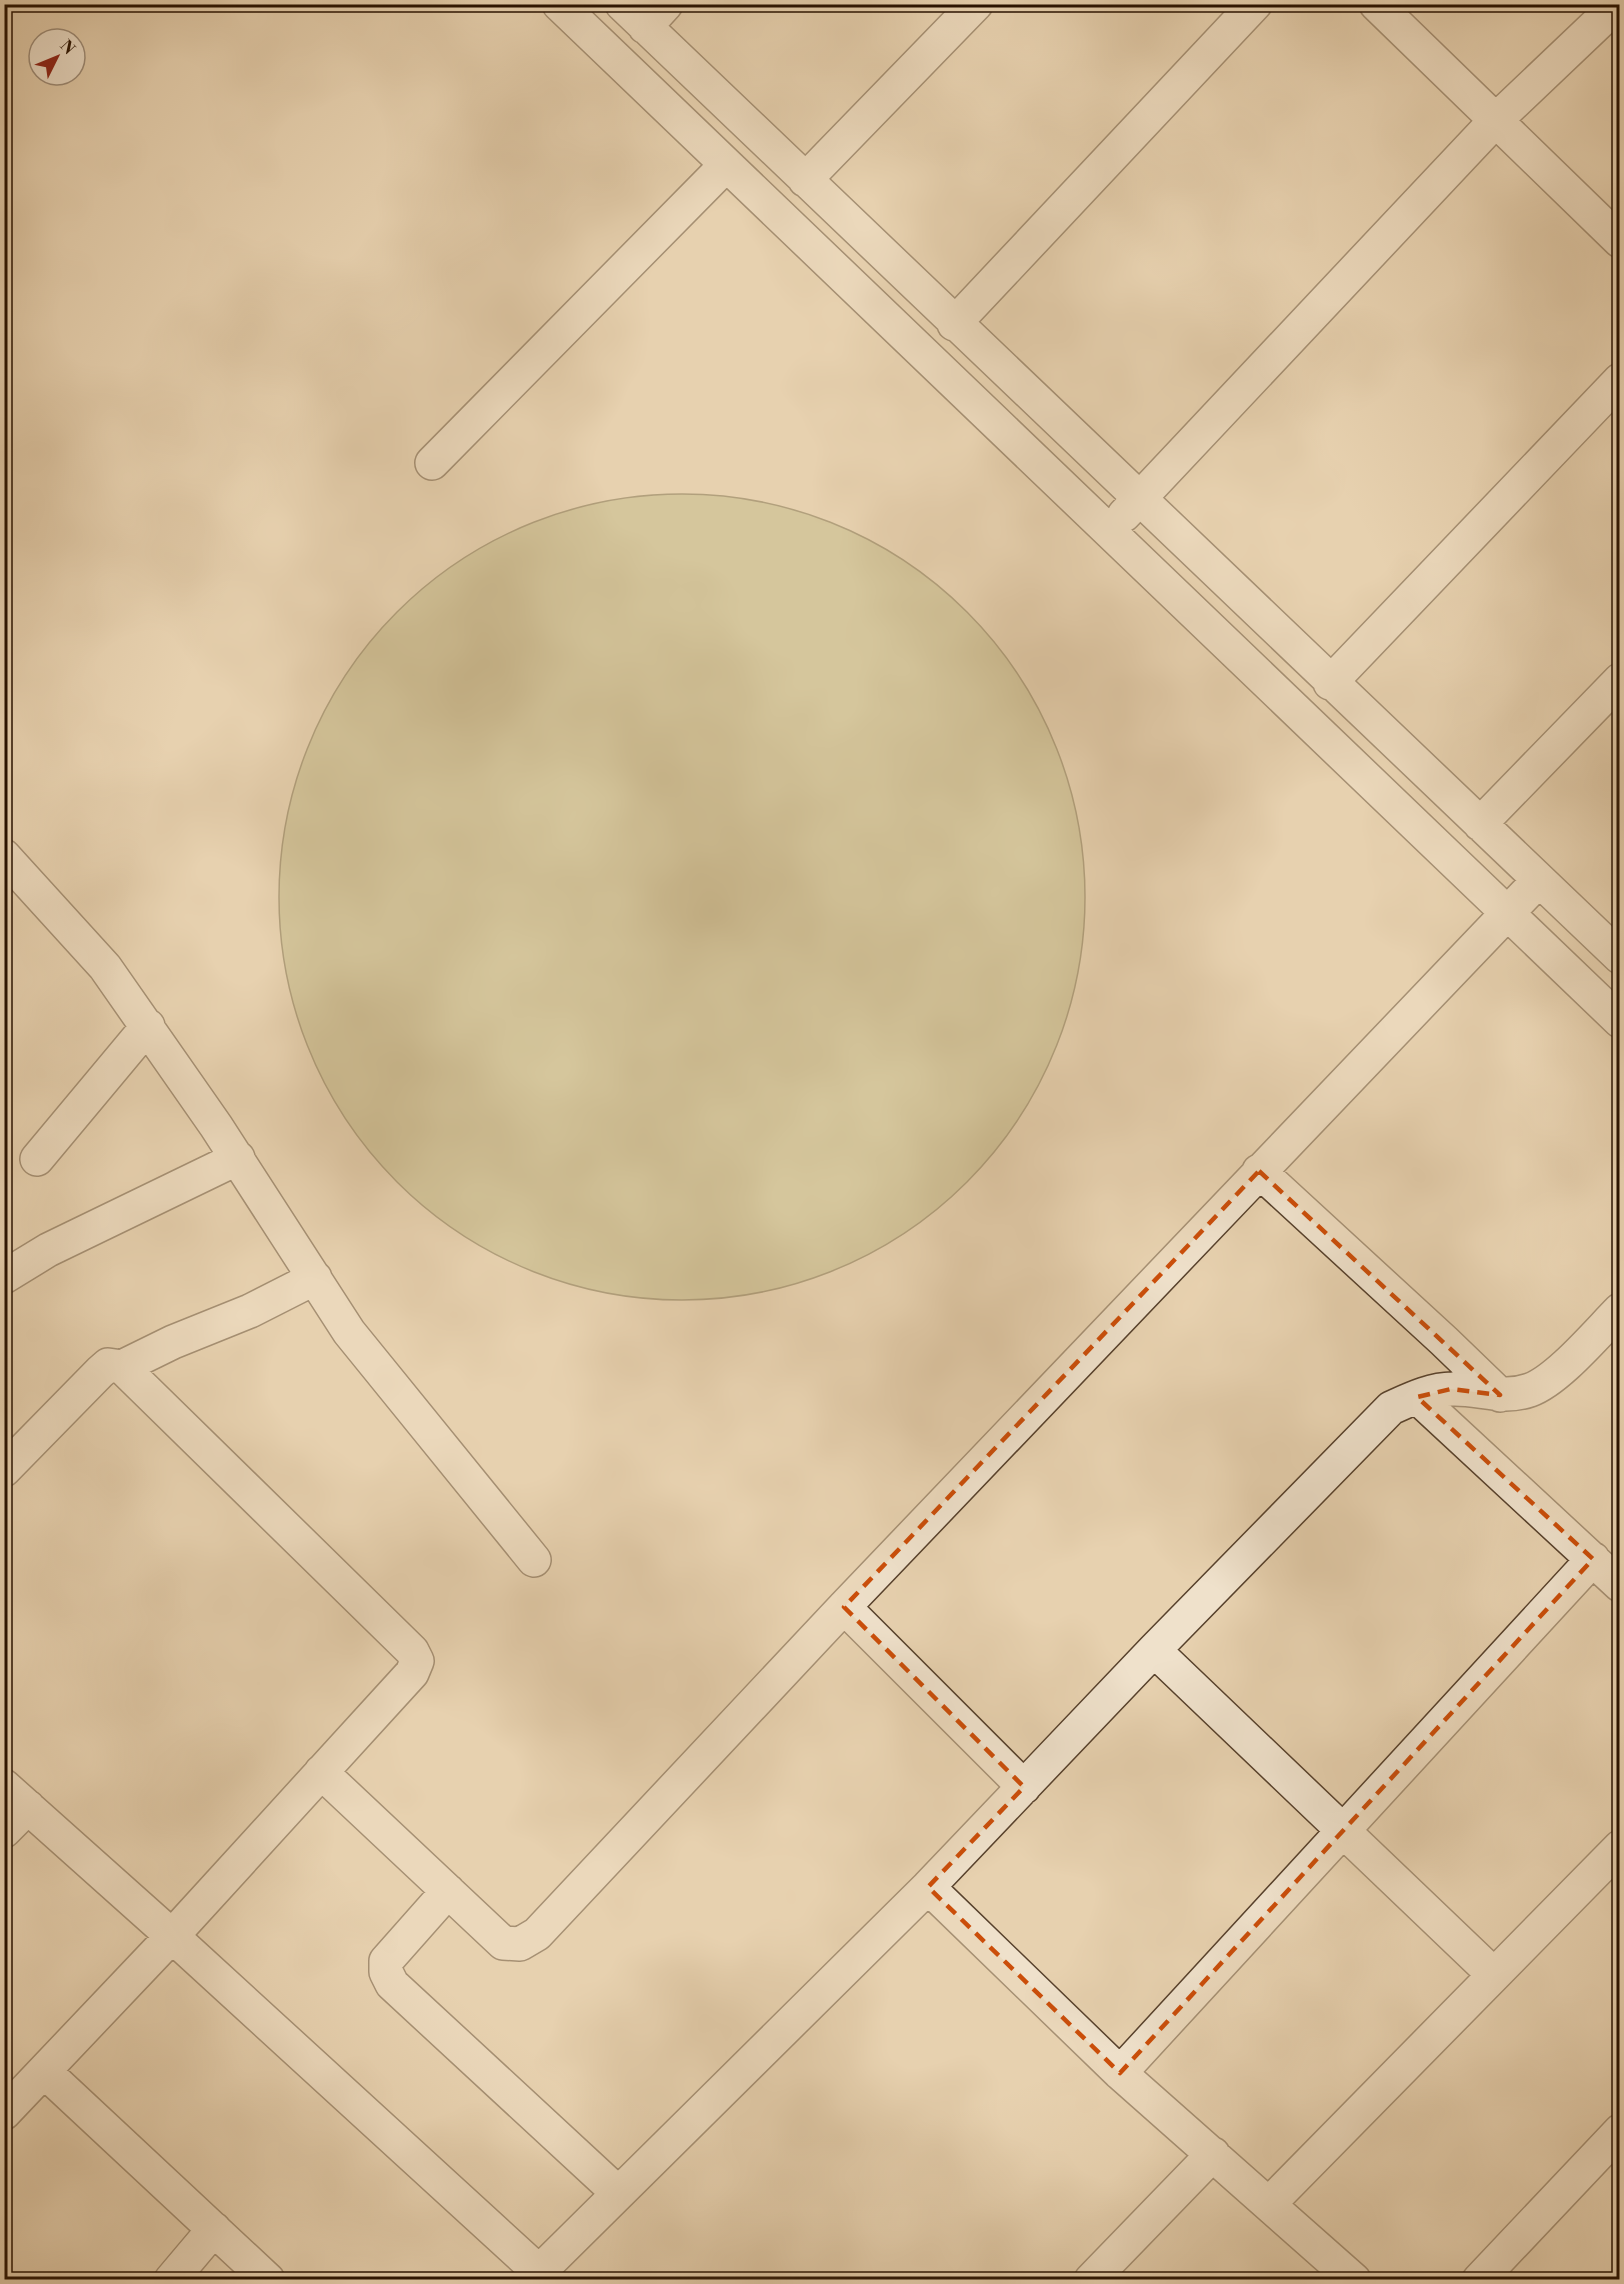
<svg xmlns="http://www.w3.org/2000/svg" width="1624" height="2284" font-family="'Libre Bodoni',serif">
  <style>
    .green { fill: #beb985; stroke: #726542; stroke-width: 1.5 }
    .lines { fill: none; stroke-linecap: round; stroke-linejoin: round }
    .minor-casing { stroke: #57412c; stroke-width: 36 }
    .minor { stroke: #efe1cb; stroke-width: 33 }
    .marked { fill: none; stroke: #cb4e0a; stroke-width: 4.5; stroke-dasharray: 12 8; stroke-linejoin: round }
  </style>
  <rect width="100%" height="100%" fill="#e7d1af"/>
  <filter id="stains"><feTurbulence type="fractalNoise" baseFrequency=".00333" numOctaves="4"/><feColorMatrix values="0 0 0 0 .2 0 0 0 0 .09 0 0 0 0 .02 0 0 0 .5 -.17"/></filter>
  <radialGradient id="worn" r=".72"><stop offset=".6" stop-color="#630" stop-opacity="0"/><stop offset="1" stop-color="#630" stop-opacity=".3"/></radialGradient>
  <path class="green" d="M279 897a403 403 0 1 1 806 0a403 403 0 1 1-806 0Z"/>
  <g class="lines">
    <g class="minor-casing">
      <path id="minor" d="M559,4L1620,1021
        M622,4L1620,957
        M1376,4L1620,241
        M645,27L666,4
        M805,180L976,4
        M954,324L1255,4
        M432,463L726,165
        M1124,515L1495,121L1618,4
        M1330,683L1620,380
        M1480,824L1620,680
        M4,856L105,967L216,1126L349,1332L534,1560
        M37,1159L148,1026
        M1259,1171L1444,1341L1500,1395
        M4,1277L48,1250L238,1158
        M122,1367L173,1342L250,1311L315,1278
        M1417,1397L1620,1585
        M4,1470L100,1372L108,1365L122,1367L412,1651L417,1661L412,1673L172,1936L4,2113
        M844,1607L1024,1787
        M1154,1650L1494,1975
        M321,1772L503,1943L520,1944L537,1934L844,1607L1539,880
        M4,1786L172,1936L539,2272
        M4,1831L28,1807
        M928,1887L1120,2073L1354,2280
        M448,1891L386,1961V1972L392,1984L618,2193
        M44,2071L268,2280
        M1120,2073L1593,1559
        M1269,2204L1620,1847
        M171,2280L214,2229
        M531,2280L928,1887L1154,1650L1391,1408C1409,1400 1431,1389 1452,1389C1480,1388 1502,1400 1530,1390C1558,1380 1598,1332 1620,1310
        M1091,2280L1213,2154
        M1479,2280L1620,2131"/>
    </g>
    <use href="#minor" class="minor"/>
  </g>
  <path d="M0 0H1624V2284H0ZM1259,1171L1500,1395L1451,1389L1417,1397L1593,1559L1120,2073L928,1887L1024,1787L844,1607Z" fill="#e7d1af" fill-opacity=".55" fill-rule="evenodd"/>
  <path class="marked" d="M1259,1171L1500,1395L1451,1389L1417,1397L1593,1559L1120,2073L928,1887L1024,1787L844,1607Z"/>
  <rect width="1624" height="2284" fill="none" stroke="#e7d1af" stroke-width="24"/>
  <rect x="6" y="6" width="1612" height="2272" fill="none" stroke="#271100" stroke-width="3"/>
  <rect x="12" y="12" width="1600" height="2260" fill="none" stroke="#271100" stroke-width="1.5"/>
  <g transform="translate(57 57) rotate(47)"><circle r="28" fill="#efe1cb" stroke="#9f8e7a" stroke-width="1.5"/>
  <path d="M0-4.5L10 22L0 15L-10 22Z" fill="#8f2418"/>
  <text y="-9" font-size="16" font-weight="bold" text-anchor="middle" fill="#271100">N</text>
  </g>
  <rect width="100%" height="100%" filter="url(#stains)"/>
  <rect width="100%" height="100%" fill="url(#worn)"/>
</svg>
